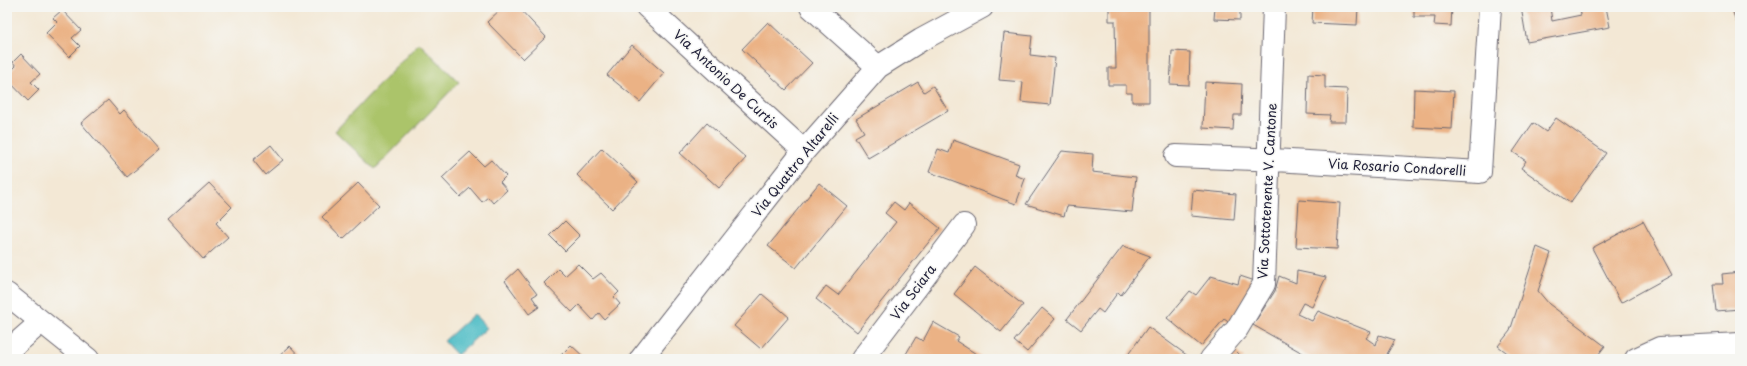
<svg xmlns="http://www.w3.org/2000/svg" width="1747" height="366" font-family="'Playpen Sans',sans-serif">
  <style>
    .green { fill: #abc46a; stroke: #667352 }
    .water { fill: #4fbdc6; stroke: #387080 }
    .building { fill: #ebb285 }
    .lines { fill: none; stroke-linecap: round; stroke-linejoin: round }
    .minor-casing { stroke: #6b6771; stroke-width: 24 }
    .major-casing { stroke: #6b6771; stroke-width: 24 }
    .minor { stroke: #fff; stroke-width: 22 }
    .major { stroke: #fff; stroke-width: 22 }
    .labels { text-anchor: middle; stroke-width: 3; stroke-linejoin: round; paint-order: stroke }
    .street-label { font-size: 13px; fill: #22223b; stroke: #f6f6f2 }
  </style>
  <rect width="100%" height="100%" fill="#f6f6f2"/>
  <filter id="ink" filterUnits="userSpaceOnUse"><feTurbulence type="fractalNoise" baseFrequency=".025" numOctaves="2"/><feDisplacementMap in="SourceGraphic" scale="8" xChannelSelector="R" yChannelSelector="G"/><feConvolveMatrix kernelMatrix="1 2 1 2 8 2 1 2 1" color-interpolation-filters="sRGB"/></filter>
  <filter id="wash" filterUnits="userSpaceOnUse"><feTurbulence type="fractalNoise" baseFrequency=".012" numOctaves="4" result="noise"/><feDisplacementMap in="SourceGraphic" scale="16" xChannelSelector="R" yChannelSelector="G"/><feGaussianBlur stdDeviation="0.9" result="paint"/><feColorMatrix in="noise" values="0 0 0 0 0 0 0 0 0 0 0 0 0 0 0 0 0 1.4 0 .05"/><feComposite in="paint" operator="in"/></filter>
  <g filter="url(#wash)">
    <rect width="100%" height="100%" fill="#f3e8d5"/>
    <path class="green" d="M419,43L459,82L375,169L335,131Z"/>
    <path class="water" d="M474,314L487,328L457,355L444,341Z"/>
    <g id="blocks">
      <path class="building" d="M503,7H518L546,37L523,59L487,22Z
        M1109,7H1149V102H1132V93H1126V85H1108V68H1116L1115,21H1109Z
        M1215,7H1240V20L1214,19Z
        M1313,7H1358L1357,25L1312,23Z
        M1414,7H1452L1451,26L1434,25L1435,17H1414Z
        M1521,7H1550L1552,21L1581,15L1580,7H1606L1610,27L1527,42Z
        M1731,7H1740V23L1737,24Z
        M62,10L81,30L72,38L80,46L69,57L46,33L57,22L53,18Z
        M768,22L812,63L786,90L742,49Z
        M1004,33L1032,36L1030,55L1055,58L1050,105L1021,102L1023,82L999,80Z
        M632,45L664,73L640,102L607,75Z
        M1172,51L1190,52L1189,85L1170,84Z
        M21,54L40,74L31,82L39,90L28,101L7,79V75L16,66L13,62Z
        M1308,74L1325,75V88L1347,89L1346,122H1329L1330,115L1307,114Z
        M918,82L924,92L933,86L948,111L868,158L855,137L864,132L856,119Z
        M1205,82L1242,84L1241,115H1234L1233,130L1203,128Z
        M1414,89L1454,91L1452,129L1413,127Z
        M108,100L120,114L124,110L159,150L127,177L81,123Z
        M1556,118L1606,153L1570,203L1521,168L1526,161L1513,152L1533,123L1546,132Z
        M707,123L746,158L719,188L680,153Z
        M953,140L1019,164L1015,175L1025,179L1016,204L929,172L938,149L949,153Z
        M271,145L283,160L265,175L253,160Z
        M602,148L638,182L612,209L577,175Z
        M1062,151L1093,154L1092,172L1136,177L1132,212L1067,206L1064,216L1026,204Z
        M470,152L484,166L491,160L506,176L500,182L507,190L493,203L488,197L482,202L470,188L460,197L442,178Z
        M209,183L232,207L216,223L228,237L203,259L168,220Z
        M358,183L379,205L343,239L322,217Z
        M819,183L847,206L796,268L768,246Z
        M1193,190L1236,194L1234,220L1191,216Z
        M1299,200L1340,203L1337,249L1296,247Z
        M894,202L904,210L909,203L940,228L857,332L816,299L826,286L838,295L896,222L885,213Z
        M565,221L580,236L565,251L550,236Z
        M1643,221L1672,275L1621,303L1592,248Z
        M1123,246L1150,256L1121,295L1118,292L1103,313L1098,309L1081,330L1067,319Z
        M1537,247L1551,253L1538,291L1549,304L1605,346L1595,359H1507L1510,355L1498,346L1510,331Z
        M578,264L593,279L601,273L619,292L614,297L620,304L604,319L599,313L593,320L579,305L572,312L544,283L558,269L565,276Z
        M975,267L1023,305L1001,332L954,294Z
        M518,269L537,294L532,297L539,307L529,314L505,281Z
        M1297,271L1326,277L1312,307L1303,303L1297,314L1312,321L1318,311L1371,332L1366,338L1376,345L1379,335L1395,340L1387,354L1395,359H1343L1339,357L1337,359H1313L1253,325L1275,291L1279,276L1296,283Z
        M1740,272V309L1716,311L1713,284H1723L1722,274Z
        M1211,276L1238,284L1240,276L1255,281L1230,323L1224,319L1201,346L1167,318L1190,291L1196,295Z
        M762,294L789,317L761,349L734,326Z
        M1042,308L1055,319L1027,352L1014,341Z
        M933,322L959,337L956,341L984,359H915L906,354L916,337L923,341Z
        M1148,327L1192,359H1131L1127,356Z
        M571,345L586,359H564L561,355Z
        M290,346L302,359H276Z
        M1237,352L1244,359H1230Z"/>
    </g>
  </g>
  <g filter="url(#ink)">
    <use href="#blocks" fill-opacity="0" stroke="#6b6771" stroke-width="1"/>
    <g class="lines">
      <g class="minor-casing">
        <path id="minor" d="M647,7L804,151
          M811,7L878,67
          M1176,156L1255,159L1480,172L1490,7
          M7,352L41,322
          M641,359L804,151L878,67L921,40L982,7
          M862,359L964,225
          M1211,359L1237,329L1264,284L1274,7
          M1636,359L1660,348L1740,344"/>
      </g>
      <g class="major-casing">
        <path id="major" d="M7,294L88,359"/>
      </g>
      <use href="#minor" class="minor"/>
      <use href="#major" class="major"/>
    </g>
  </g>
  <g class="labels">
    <g class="street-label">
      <text transform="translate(726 79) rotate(43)" y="5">Via Antonio De Curtis</text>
      <text transform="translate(795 165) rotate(-51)" y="5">Via Quattro Altarelli</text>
      <text transform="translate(1397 167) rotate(3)" y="5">Via Rosario Condorelli</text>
      <text transform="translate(1267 191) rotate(-87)" y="5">Via Sottotenente V. Cantone</text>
      <text transform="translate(913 292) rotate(-53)" y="5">Via Sciara</text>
    </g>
  </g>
  <rect width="1747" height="366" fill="none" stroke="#f6f6f2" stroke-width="24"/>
</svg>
